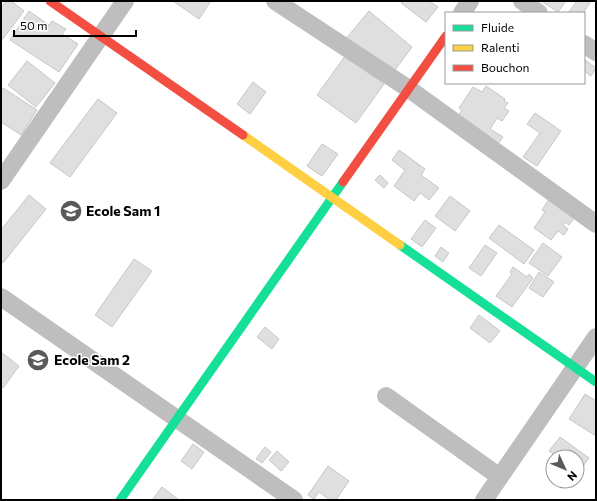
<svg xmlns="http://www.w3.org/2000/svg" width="597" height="501" font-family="Commissioner,sans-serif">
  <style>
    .building { fill: #dfdfdf; stroke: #c7c7c7 }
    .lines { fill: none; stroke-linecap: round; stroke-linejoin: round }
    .street { stroke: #bebebe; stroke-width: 18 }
    .fast { stroke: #16e098; stroke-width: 9 }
    .slow { stroke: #ffcf43; stroke-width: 9 }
    .jam { stroke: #f24e42; stroke-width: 9 }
    .labels { text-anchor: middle; stroke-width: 3; stroke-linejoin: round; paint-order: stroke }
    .poi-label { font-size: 14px; font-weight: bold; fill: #000; stroke: #fff; text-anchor: start }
  </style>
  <rect width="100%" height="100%" fill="#fff"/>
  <path class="building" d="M6,1H11L24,11L1,41V7Z
    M173,1H211L199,19Z
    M403,1H429L438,7L426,22L401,3Z
    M541,1H566L558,12Z
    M577,1H588L590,3L583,13H568Z
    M29,11L49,25L52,21L66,29L62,34L78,44L59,72L10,40Z
    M369,11L412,47L392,74L344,41Z
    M345,56L384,84L356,123L317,95Z
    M584,59L596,68L591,76L584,71Z
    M27,61L55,83L36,107L8,85Z
    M253,82L266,92L250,114L237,104Z
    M486,86L505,99L504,101L508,103L504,108L509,111L502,121L497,118L490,129L503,137L498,144L457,117L462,110L459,108L473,87L482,92Z
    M3,88L37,110L21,135L1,122V91Z
    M98,99L117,113L70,177L50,163Z
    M535,113L561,131L537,166L523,157L540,133L527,124Z
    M322,144L338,154L322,176L307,166Z
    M399,150L425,169L421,175L439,188L429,200L420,193L414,201L394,186L405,170L392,160Z
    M380,175L388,183L384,188L375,180Z
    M29,195L46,209L3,263L1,261V230Z
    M450,196L470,211L455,231L435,216Z
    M549,199L575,217L569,225L564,222L563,225L568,229L564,235L558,231L551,240L534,228L545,212L542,210Z
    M425,220L436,228L422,247L411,239Z
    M499,225L534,250L524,264L489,238Z
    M543,243L562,257L548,276L529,263Z
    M485,245L497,253L481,276L469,268Z
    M441,247L449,253L443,262L435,256Z
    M134,259L152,271L112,327L95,315Z
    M513,267L527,277L529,274L533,278L512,307L496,296L512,274L510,272Z
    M539,272L554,282L543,297L529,288Z
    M479,315L500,331L490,343L470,328Z
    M265,327L279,339L272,349L257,337Z
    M1,352L19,366L3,388L1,387Z
    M585,394L596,401V436L569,419Z
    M560,437L589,458L578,473L577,457H557L549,451Z
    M193,444L204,452L192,469L181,461Z
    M265,447L271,452L262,463L256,459Z
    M277,451L289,462L281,471L269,460Z
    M328,466L349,481L336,500H330L319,492L314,499L308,495Z
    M162,487L179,500H152Z"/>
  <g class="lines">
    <path class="street" d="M275,1L409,89L596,224
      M522,1L539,13
      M462,13L470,1
      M584,44L596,52
      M1,181L125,1
      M1,297L294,500
      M386,396L500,477
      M484,500L596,337"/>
    <path class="fast" d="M400,245L596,382
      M120,500L343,182"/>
    <path class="slow" d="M243,135L400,245"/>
    <path class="jam" d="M50,1L243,135
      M343,182L446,36"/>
  </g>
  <defs>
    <g id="school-disc" transform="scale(1.15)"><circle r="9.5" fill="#595959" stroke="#fff"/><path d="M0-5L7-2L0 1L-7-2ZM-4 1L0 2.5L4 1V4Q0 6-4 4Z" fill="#fff"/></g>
  </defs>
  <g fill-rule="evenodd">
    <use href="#school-disc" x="71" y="211"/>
    <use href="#school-disc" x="38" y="360"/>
  </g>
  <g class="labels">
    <g class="poi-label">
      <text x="86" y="216">Ecole Sam 1</text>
      <text x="54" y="365">Ecole Sam 2</text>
    </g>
  </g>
  <rect width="597" height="501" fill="none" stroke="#000000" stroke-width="4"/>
  <rect x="445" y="12" width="140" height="72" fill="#ffffff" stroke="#999999"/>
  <rect x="453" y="25" width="20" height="6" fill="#16e098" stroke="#999999"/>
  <text x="481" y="32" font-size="12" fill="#000000">Fluide</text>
  <rect x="453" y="45" width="20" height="6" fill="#ffcf43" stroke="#999999"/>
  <text x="481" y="52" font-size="12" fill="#000000">Ralenti</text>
  <rect x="453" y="65" width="20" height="6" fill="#f24e42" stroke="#999999"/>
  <text x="481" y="72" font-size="12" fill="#000000">Bouchon</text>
  <g transform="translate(565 469) rotate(134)"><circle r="19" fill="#ffffff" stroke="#999999"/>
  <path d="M0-3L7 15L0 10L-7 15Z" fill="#595959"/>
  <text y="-6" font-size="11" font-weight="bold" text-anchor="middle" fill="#000000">N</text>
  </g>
  <path d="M14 30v6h122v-6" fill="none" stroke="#000000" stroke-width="2"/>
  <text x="20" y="30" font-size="12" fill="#000000" stroke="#ffffff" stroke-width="3" paint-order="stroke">50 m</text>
</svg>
